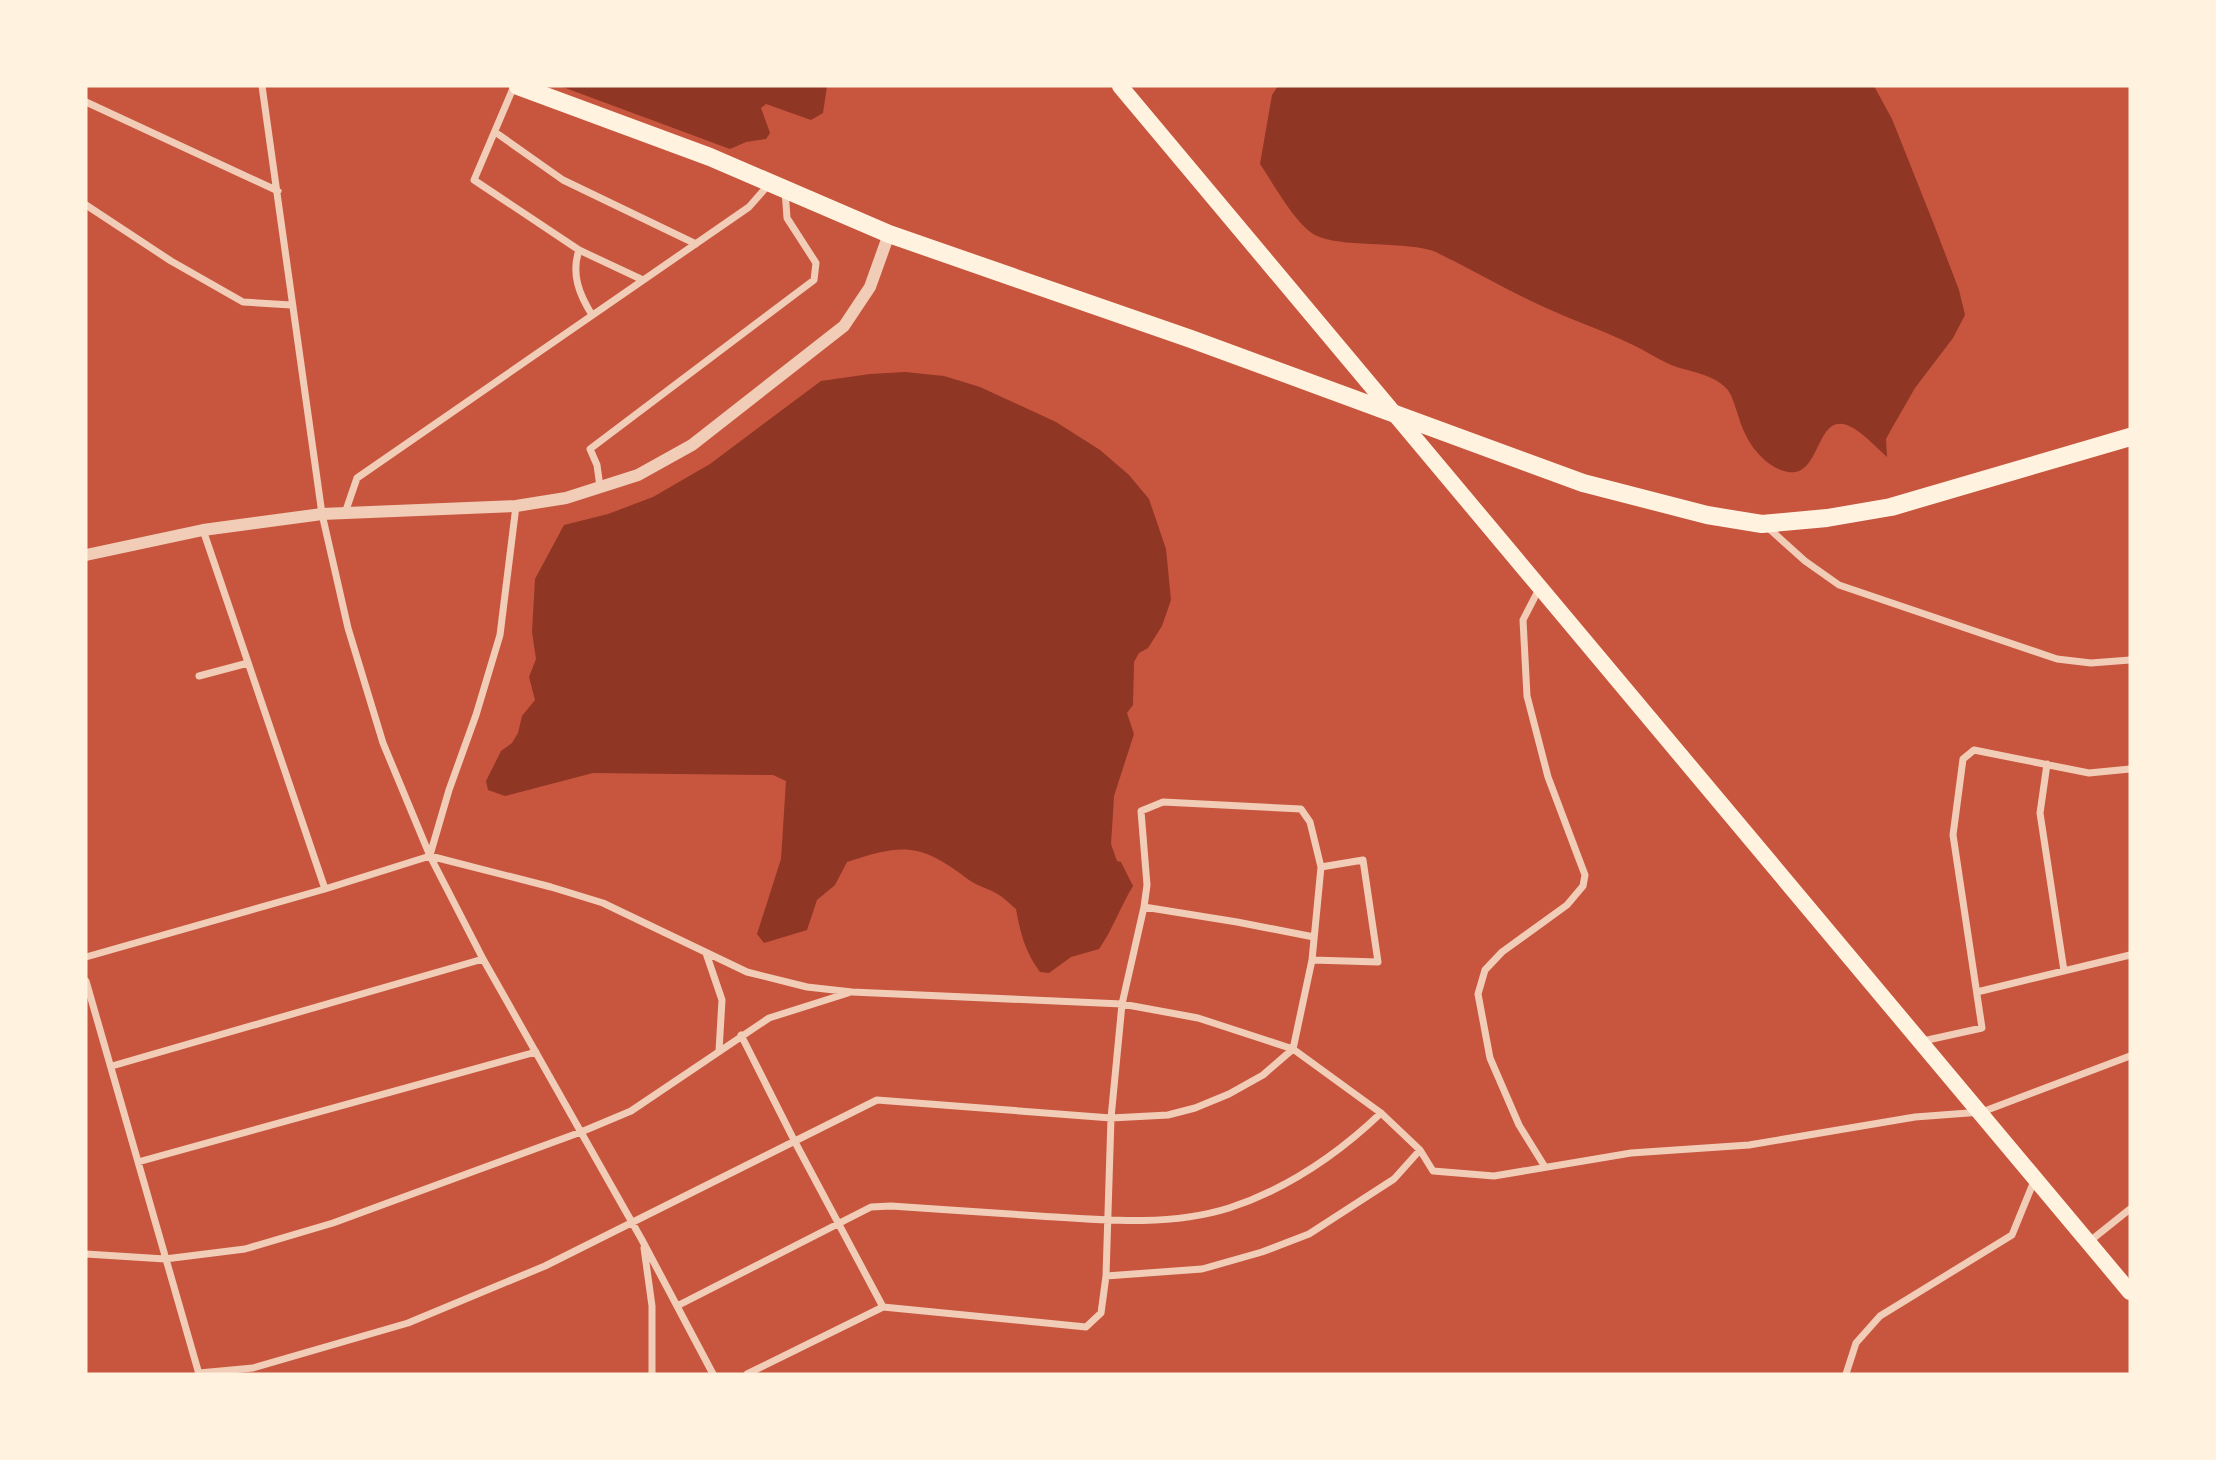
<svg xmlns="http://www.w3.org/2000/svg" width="2216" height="1460" font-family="'Archivo Narrow',sans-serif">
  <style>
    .water { fill: #8f3625 }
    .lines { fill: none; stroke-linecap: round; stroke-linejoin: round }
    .minor { stroke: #f1ccb7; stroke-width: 7 }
    .tertiary { stroke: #f1ccb7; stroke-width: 12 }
    .primary { stroke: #fff3e0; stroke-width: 16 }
    .trunk { stroke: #fff3e0; stroke-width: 18 }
  </style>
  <rect width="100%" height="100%" fill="#c8553d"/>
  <path class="water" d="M560,86H827L823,113L811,120L766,104L761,108L770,133L766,139L746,142L730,149Z
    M1278,86H1874L1892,119L1933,222L1959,290L1965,315L1953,338L1915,388L1892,428L1886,439L1887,457C1877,448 1867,437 1855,429C1812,402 1825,487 1781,470C1760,462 1745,439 1739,418C1736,410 1733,396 1727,389C1713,373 1687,372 1669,364C1656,358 1644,350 1631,344C1598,328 1563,317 1529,300C1504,288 1479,274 1454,261C1446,258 1438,252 1430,250C1397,241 1341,248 1315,235C1295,224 1273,183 1260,164L1272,95Z
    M905,372L944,376L980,387L1056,422L1100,450L1129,475L1149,499L1166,549L1171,600L1162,626L1148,648L1139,653L1134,662L1133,705L1127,713L1134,734L1114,796L1113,813L1111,844L1117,861L1121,862L1133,886C1120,907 1113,929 1099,949L1071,957L1049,973L1040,972C1025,952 1020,932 1016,909C1009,903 1002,896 994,892C986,888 976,885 969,880C921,843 904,843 847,862L835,885L817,900L807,930L764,943L757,934L781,859L786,781L773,775L593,773L505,796L488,790L486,781L501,751L512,743L518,733L522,716L535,700L529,677L536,659L532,632L535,579L564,525L608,514L653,497L710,464L821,381L870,374Z"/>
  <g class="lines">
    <path class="minor" d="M262,86L322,514L348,628L383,743L430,856L483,959L642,1240L713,1374
      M514,86L474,180L579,250L643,280
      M86,102L278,191
      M495,132L563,180L696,244
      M86,205L171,261L243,302L291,305
      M579,250C571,274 579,294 592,315
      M600,487L597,465L590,449L814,280L816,263L787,218L785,190
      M345,513L357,478L749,207L770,183
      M1766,526L1805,561L1839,585L2057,659L2091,663L2130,660
      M203,530L325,889
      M1539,589L1523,620L1527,696L1548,777L1585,875L1583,886L1567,905L1502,952L1485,970L1478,994L1490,1058L1519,1125L1545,1167
      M199,676L248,663
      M2047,764L2040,813L2064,971
      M430,855L449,790L476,715L500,635L516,506
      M1144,907L1237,922L1314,937
      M706,953L722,1000L719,1051
      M86,957L325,889L430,856L551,887L603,903L747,972L807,987L852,992L1122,1004L1198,1018L1293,1049L1381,1113L1420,1150L1433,1171L1494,1176L1631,1153L1749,1145L1915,1117L1982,1112L2130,1056
      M1312,960L1378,962L1363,860L1321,867
      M86,981L199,1374
      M1977,992L2130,955
      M741,1035L795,1142L883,1307
      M1923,1041L1982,1028L1953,835L1963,759L1974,750L2089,773L2130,769
      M112,1066L483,959
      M138,1162L536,1052
      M2090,1241L2130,1209
      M644,1248L652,1306V1374
      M86,1254L165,1259L245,1249L333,1223L581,1132L631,1111L769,1018L848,993
      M1106,1276L1202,1269L1262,1252L1309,1234L1394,1179L1420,1150
      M677,1306L871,1207L891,1206C940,1209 990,1213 1039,1216C1100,1220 1169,1227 1229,1208C1287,1189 1337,1155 1381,1113
      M199,1373L253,1368L408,1323L545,1266L877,1100L1111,1118L1168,1115L1195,1108L1229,1094L1263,1075L1293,1049L1312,960L1321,867L1310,822L1301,809L1163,802L1141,811L1147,885L1144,907L1122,1004L1111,1118L1106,1276L1101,1313L1086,1327L883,1307L747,1374
      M1846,1374L1856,1343L1880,1316L2012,1235L2034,1181"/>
    <path class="tertiary" d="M86,555L203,530L322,514L516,506L566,498L638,475L692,445L844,326L870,287L889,234"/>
    <path class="primary" d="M1120,86L2130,1292"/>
    <path class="trunk" d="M518,86L710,157L889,234L1191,339L1583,483L1707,515L1762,524L1827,518L1891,507L2130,437"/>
  </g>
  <rect width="2216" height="1460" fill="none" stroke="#fff3e0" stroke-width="175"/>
</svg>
